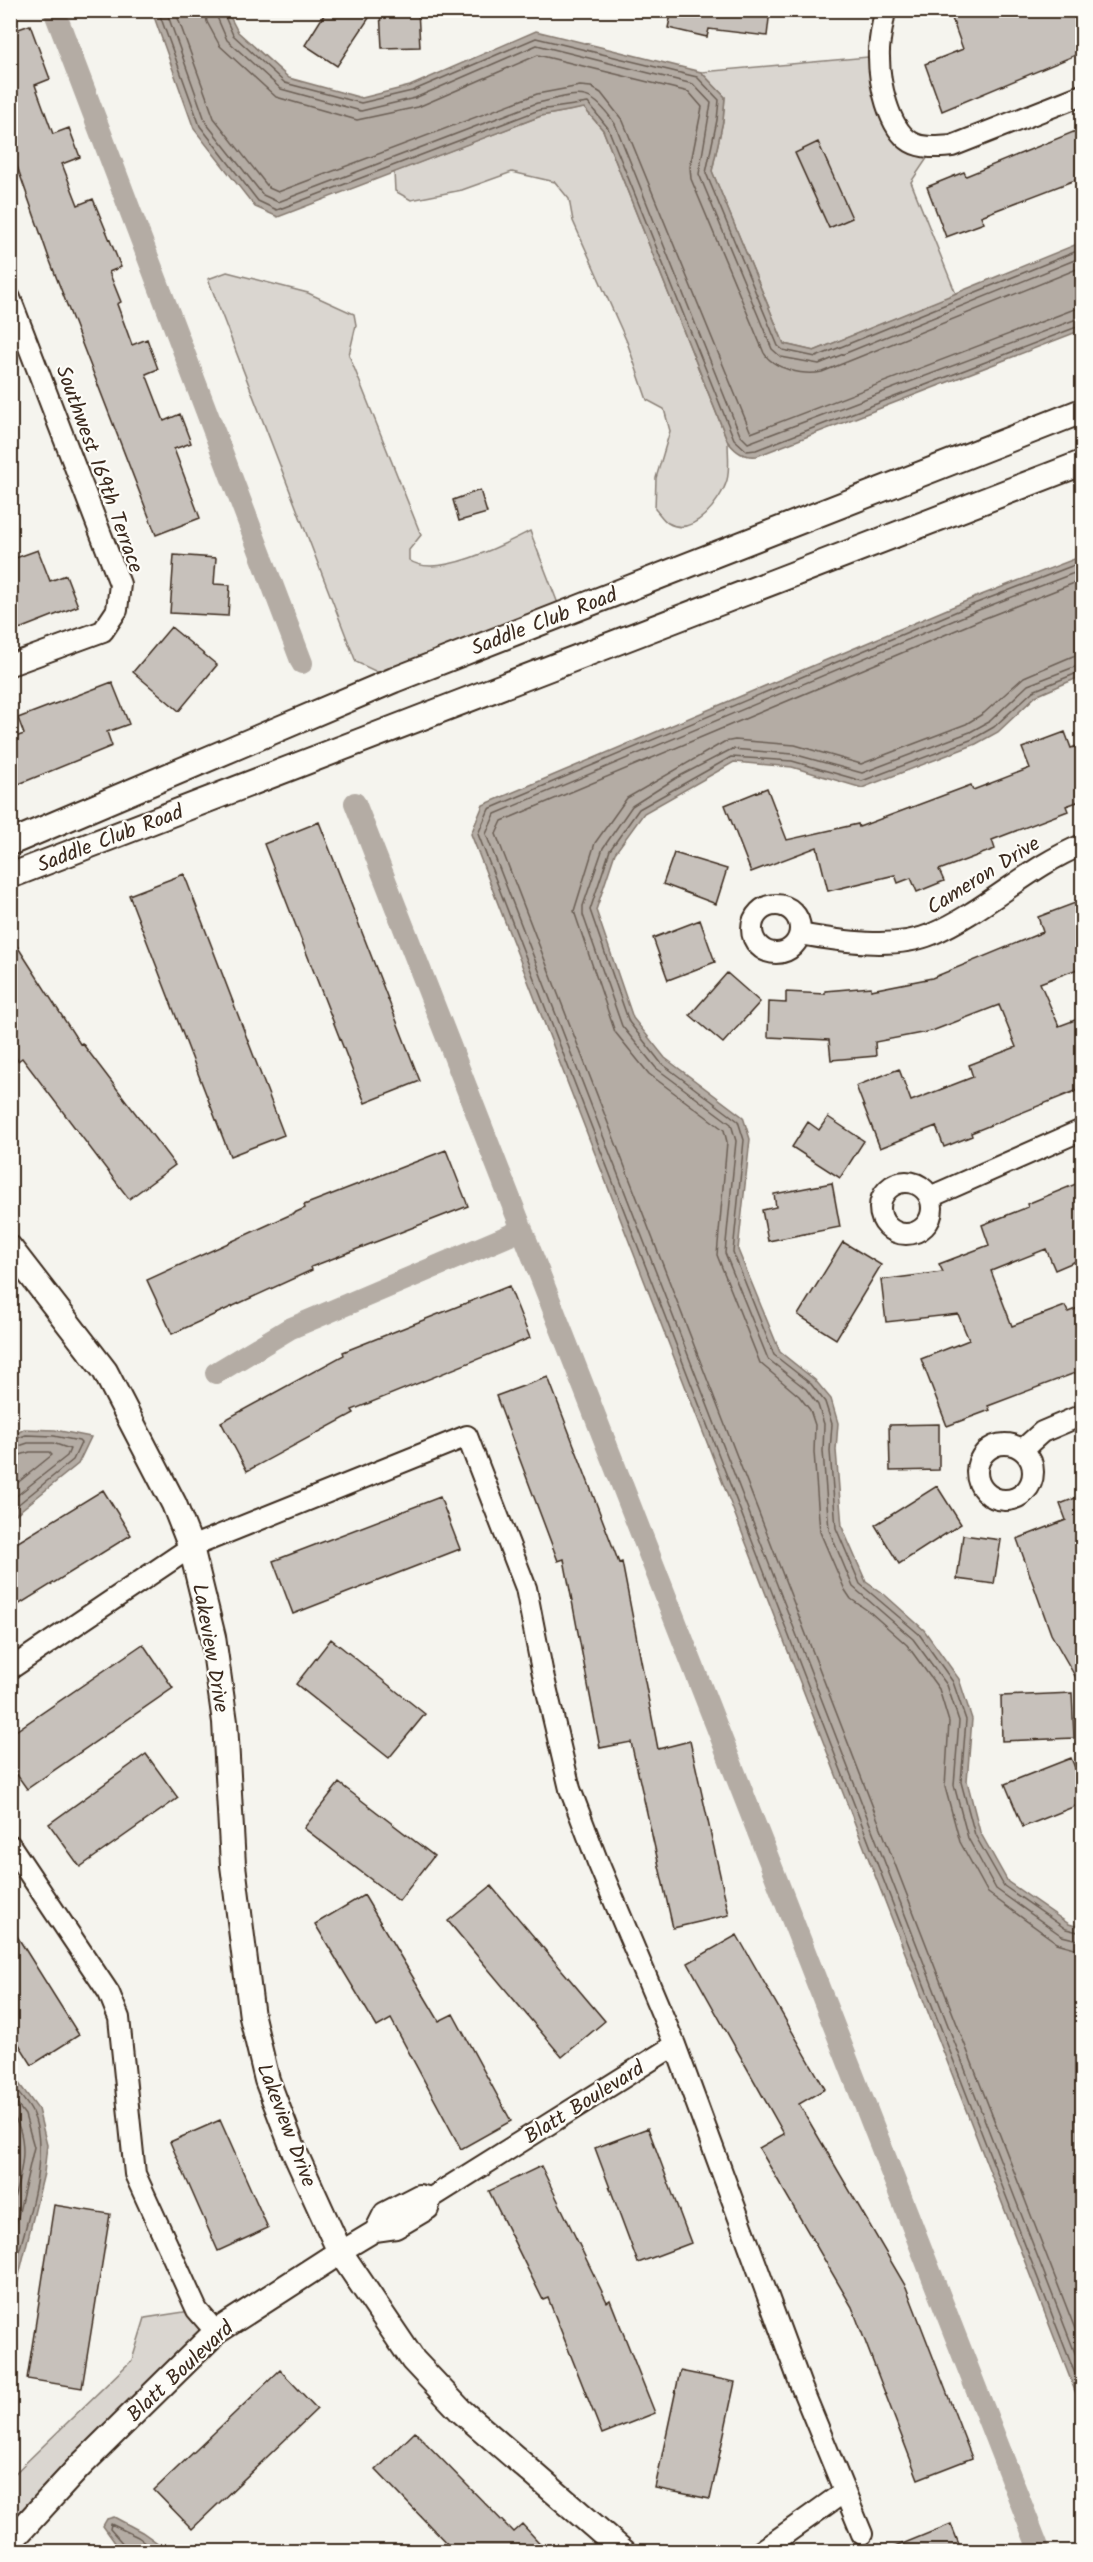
<svg xmlns="http://www.w3.org/2000/svg" width="1093" height="2562" font-family="Kalam,sans-serif">
  <style>
    .green { fill: #dad6d0; stroke: #8a8077; stroke-width: 1.5 }
    .water { fill: #b4aca4; stroke: #84786e; stroke-width: 1.5 }
    .lines { fill: none; stroke-linecap: round; stroke-linejoin: round }
    .shore { stroke: #6b5e54; stroke-width: 1.5 }
    .canal { stroke: #b4aca4; stroke-width: 22 }
    .building { fill: #c7c1bb; stroke: #3b2a1e; stroke-width: 1.5 }
    .minor-casing { stroke: #3b2a1e; stroke-width: 24 }
    .tertiary-casing { stroke: #3b2a1e; stroke-width: 28 }
    .minor { stroke: #fdfcf7; stroke-width: 20 }
    .tertiary { stroke: #fdfcf7; stroke-width: 24 }
    .labels { text-anchor: middle; stroke-width: 4.5; stroke-linejoin: round; paint-order: stroke }
    .street-label { font-size: 21px; fill: #3b2a1e; stroke: #fdfcf7 }
  </style>
  <rect width="100%" height="100%" fill="#f5f4ee"/>
  <filter id="ink" filterUnits="userSpaceOnUse"><feTurbulence type="fractalNoise" baseFrequency=".0167" numOctaves="2"/><feDisplacementMap in="SourceGraphic" scale="12" xChannelSelector="R" yChannelSelector="G"/><feConvolveMatrix kernelMatrix="1 2 1 2 8 2 1 2 1" color-interpolation-filters="sRGB"/></filter>
  <g filter="url(#ink)">
    <path class="green" d="M879,56L894,123L934,148L911,182L956,294L814,351L784,344L712,171L723,121L725,97L701,72Z
      M584,108L603,130L728,442C728,454 730,469 727,480C721,501 693,538 668,523C663,520 659,513 655,509L656,478L670,431L664,409L647,400L627,342L573,221L569,199L555,182L512,172L462,190L411,200L395,191L394,172L541,116Z
      M227,272L308,293L354,314L356,325L349,355L421,535L409,550V560C436,580 505,544 530,531L562,614L394,680L356,662L208,279Z
      M197,2310L216,2332L11,2542V2477L132,2360L145,2318Z"/>
    <path class="water" d="M152,11H227L238,32L289,78L362,98L410,86L536,31L701,72L725,97L723,121L712,171L784,344L814,351L1082,242V330L757,456C743,457 737,453 728,442L603,130L584,108L541,116L278,217L255,207L194,129Z
      M1082,556V676L1036,696L998,732L976,744L862,788L792,767L734,762L644,813L615,853L596,910L633,1018L665,1058L743,1117L750,1139L738,1250L780,1352L815,1380L831,1399L838,1423L836,1450L842,1527L866,1582L885,1595L924,1630L959,1679L972,1719L967,1781L980,1832L1008,1882L1069,1924L1082,1928V2409L471,834L483,805L971,599Z
      M24,1429L55,1430L91,1437L78,1464L11,1518V1437Z
      M11,2073L38,2109L47,2145L44,2173L11,2308Z
      M114,2517L142,2532L169,2551H121L103,2526L107,2519Z"/>
    <g class="lines">
      <path class="shore" d="M158,10L200,126L258,201L277,210L539,110L588,103L608,128L734,439L747,451L756,450L1082,325
        M166,10L206,123L263,195L278,202L537,103C579,94 589,85 615,124L740,435L748,443L1082,317
        M175,10L214,118L269,188L278,192L537,94L580,86L591,87L601,93L623,121L751,433L1072,310L1082,308
        M205,10L207,22L220,46L276,97L357,120L418,107L538,55L689,92L702,107L690,167L691,179L764,353C773,369 804,376 822,372L1082,267
        M214,10L227,40L281,89L361,111L415,98L537,45L693,84L711,103L699,174L772,349L781,357L819,364L1082,257
        M222,10L233,35L285,83L361,103L412,91L536,38L697,77L719,100L717,120L706,173L778,346L783,350L816,357L1082,249
        M1082,562L974,604L489,809L478,834L1082,2392
        M1082,570L976,611L495,814L486,834L1082,2371
        M1082,580L980,620L502,821L496,834L1082,2347
        M1082,655L1073,656L1024,677L984,713L966,724L861,764L795,745L735,740L724,742L627,798L595,843L574,911L615,1032L649,1074L724,1130L727,1142L717,1255L760,1363L799,1396L810,1410L815,1425L814,1452L820,1532L845,1590L851,1599L871,1613L907,1645L939,1689L949,1722L945,1787L960,1842L988,1893L1057,1943L1082,1950
        M1082,664L1028,685L990,721L970,732L862,773L793,754L732,749L676,778L632,806L603,848L583,906V915L622,1026L656,1068L731,1124L736,1141L725,1253L768,1359L806,1389L818,1405L824,1424L823,1451L829,1530L853,1587L913,1639L947,1685L959,1721L954,1785L968,1838L996,1889L1062,1936L1082,1941
        M1082,671L1033,691L994,727L973,739L862,781L792,761L731,757L639,809L610,850L590,910L629,1022L661,1063L738,1121L744,1140L733,1252L774,1355L811,1384L825,1402L832,1424L830,1451L836,1528L860,1584L919,1634L953,1682L966,1720L961,1782L975,1835L1004,1886L1066,1929L1082,1933
        M10,1441L26,1435L54,1436L79,1441L81,1443L73,1460L10,1511
        M10,1449L28,1443H53L70,1449L67,1456L10,1501
        M10,1458L30,1452H49L52,1455L10,1489
        M10,2083C17,2092 27,2102 32,2112C53,2156 22,2237 10,2283
        M10,2095L25,2115L34,2147L10,2251
        M10,2111C34,2142 19,2179 10,2214
        M126,2552L125,2546L110,2529L111,2524L138,2537L159,2552"/>
      <path class="canal" d="M54,10L302,663
        M355,803L1040,2552
        M216,1373L289,1329L522,1230"/>
    </g>
    <path class="building" d="M327,10H357L369,18L337,66L305,45Z
      M380,10H418L420,47L382,48Z
      M672,10H770L767,36L709,29L707,37L668,28Z
      M949,10H1083V52L942,111L925,64L963,49Z
      M30,25L50,79L35,85L53,134L69,128L80,157L62,164L78,205L93,199L121,267L109,272L121,302L117,304L132,345L147,339L158,369L146,374L164,421L180,414L191,443L174,449L200,518L156,535L50,261L10,146V32Z
      M1083,128V177L981,216L984,223L946,237L927,187L964,172L966,176Z
      M818,142L852,218L829,228L795,153Z
      M480,490L487,513L459,521L453,500Z
      M38,550L50,581L66,575L78,606L14,631L10,622V560Z
      M174,555L216,558L214,584L230,585L228,616L170,613Z
      M171,627L217,665L179,711L133,672Z
      M112,682L129,724L107,732L112,746L14,786L10,777V739L24,734L18,718Z
      M1065,732L1071,748L1083,744V800L1066,806L1068,811L992,840L995,849L939,870L944,881L917,892L911,878L898,883L895,875L828,891L817,847L751,872L725,805L767,788L787,840L858,824L859,827L971,785L973,790L1030,768L1022,748Z
      M319,822L420,1081L365,1103L264,844Z
      M674,853L727,869L716,904L663,884Z
      M184,874L284,1135L230,1156L129,895Z
      M1083,900V967L1040,983L1059,1026L1083,1017V1088L971,1133L972,1136L944,1147L936,1126L880,1148L856,1086L899,1069L911,1101L973,1077L969,1065L1016,1047L999,1005L932,1031L875,1042L876,1056L831,1060L829,1040L768,1037L769,1002L786,1003V992L825,994V991L871,987V990L932,978L1043,932L1038,917Z
      M700,920L715,962L668,980L653,938Z
      M10,935L80,1044L82,1043L175,1165L129,1199L22,1058L18,1061L10,1048Z
      M727,973L760,1002L723,1043L690,1015Z
      M828,1117L864,1141L840,1178L792,1147L808,1122L819,1130Z
      M446,1150L468,1206L311,1267L312,1270L172,1334L147,1280L305,1208L304,1205Z
      M1083,1181V1258L1055,1270L1046,1249L991,1271L1012,1326L1065,1306L1068,1312L1083,1306V1370L988,1406L990,1410L947,1426L921,1359L969,1340L958,1314L886,1322L881,1280L943,1272L939,1264L989,1245L982,1225L1028,1207L1027,1204Z
      M832,1183L840,1227L768,1241L762,1210L776,1207L774,1194Z
      M843,1242L881,1265L836,1339L798,1315Z
      M509,1286L530,1338L352,1410L354,1413L247,1471L221,1422L344,1355L343,1352Z
      M548,1377L619,1563L622,1562L658,1749L690,1741L729,1915L673,1928L631,1742L600,1748L564,1559L558,1561L496,1396Z
      M939,1424V1470L890,1471L889,1425Z
      M937,1486L961,1524L899,1564L875,1525Z
      M103,1490L131,1535L10,1610V1547Z
      M1083,1495V1690L1051,1634L1017,1539L1066,1520L1060,1504Z
      M440,1497L460,1549L293,1614L273,1561Z
      M963,1535L1001,1540L994,1584L957,1579Z
      M331,1639L425,1714L389,1758L296,1684Z
      M143,1644L173,1688L27,1789L10,1765V1735Z
      M1072,1693L1074,1738L1002,1741L1001,1696Z
      M146,1754L178,1798L80,1867L49,1824Z
      M1071,1758L1083,1787V1803L1023,1827L1005,1784Z
      M339,1783L434,1856L399,1901L304,1828Z
      M491,1886L605,2021L562,2057L448,1921Z
      M364,1895L439,2021L453,2014L511,2121L461,2149L391,2019L377,2027L315,1924Z
      M10,1925L79,2035L32,2065L10,2030Z
      M737,1935L825,2089L799,2104L906,2287L972,2458L918,2479L852,2307L759,2148L784,2134L688,1963Z
      M220,2120L268,2228L218,2251L170,2142Z
      M648,2128L691,2243L638,2263L595,2148Z
      M541,2166L607,2302L610,2300L655,2413L602,2434L548,2298L543,2300L489,2191Z
      M54,2205L110,2214L82,2388L27,2379Z
      M280,2370L317,2409L192,2529L154,2490Z
      M680,2371L735,2382L710,2499L655,2488Z
      M415,2432L513,2532L522,2524L548,2552H455L376,2470Z
      M951,2524L962,2552H885V2551Z"/>
    <g class="lines">
      <g class="minor-casing">
        <path id="minor" d="M885,10C883,25 878,42 879,57C879,81 888,128 911,142C923,149 940,147 952,146L1082,95
          M10,298L120,584L117,610L103,631L10,665
          M752 929a24 24 0 1 1 48 0a24 24 0 1 1-48 0Z
          M800,934C839,941 895,950 932,934C986,911 1028,867 1082,845
          M880 1208a26 26 0 1 1 52 0a26 26 0 1 1-52 0Z
          M930,1197L1082,1130
          M977 1472a28 28 0 1 1 56 0a28 28 0 1 1-56 0Z
          M1023,1449L1042,1432L1082,1415
          M10,1669L191,1547L467,1436L526,1588L542,1670L570,1789L597,1860L675,2045L801,2386L862,2534
          M10,1845L109,1993L119,2018L135,2174L197,2310L216,2332
          M375,2231L384,2213L419,2195L431,2198L675,2045
          M340,2252L375,2231L396,2228L428,2209L431,2198
          M760,2552L844,2492"/>
      </g>
      <g class="tertiary-casing">
        <path id="tertiary" d="M10,843L394,680L1082,411
          M10,876L1082,463
          M10,1248L105,1371L174,1504L191,1547L213,1637L225,1722L233,1865L252,2017L267,2080L294,2151L340,2252L413,2360L460,2410L624,2552
          M10,2542L79,2467L216,2332L340,2252"/>
      </g>
      <use href="#minor" class="minor"/>
      <use href="#tertiary" class="tertiary"/>
    </g>
  </g>
  <g class="labels">
    <g class="street-label">
      <text transform="translate(100 469) rotate(70)" y="7">Southwest 169th Terrace</text>
      <text transform="translate(544 621) rotate(-21)" y="7">Saddle Club Road</text>
      <text transform="translate(110 838) rotate(-21)" y="7">Saddle Club Road</text>
      <text transform="translate(983 875) rotate(-32)" y="7">Cameron Drive</text>
      <text transform="translate(211 1648) rotate(80)" y="7">Lakeview Drive</text>
      <text transform="translate(584 2102) rotate(-32)" y="7">Blatt Boulevard</text>
      <text transform="translate(287 2125) rotate(69)" y="7">Lakeview Drive</text>
      <text transform="translate(180 2371) rotate(-43)" y="7">Blatt Boulevard</text>
    </g>
  </g>
  <rect width="1093" height="2562" fill="none" stroke="#fdfcf7" stroke-width="36"/>
  <rect x="18" y="18" width="1057" height="2526" fill="none" stroke="#3b2a1e" stroke-width="2" filter="url(#ink)"/>
</svg>
